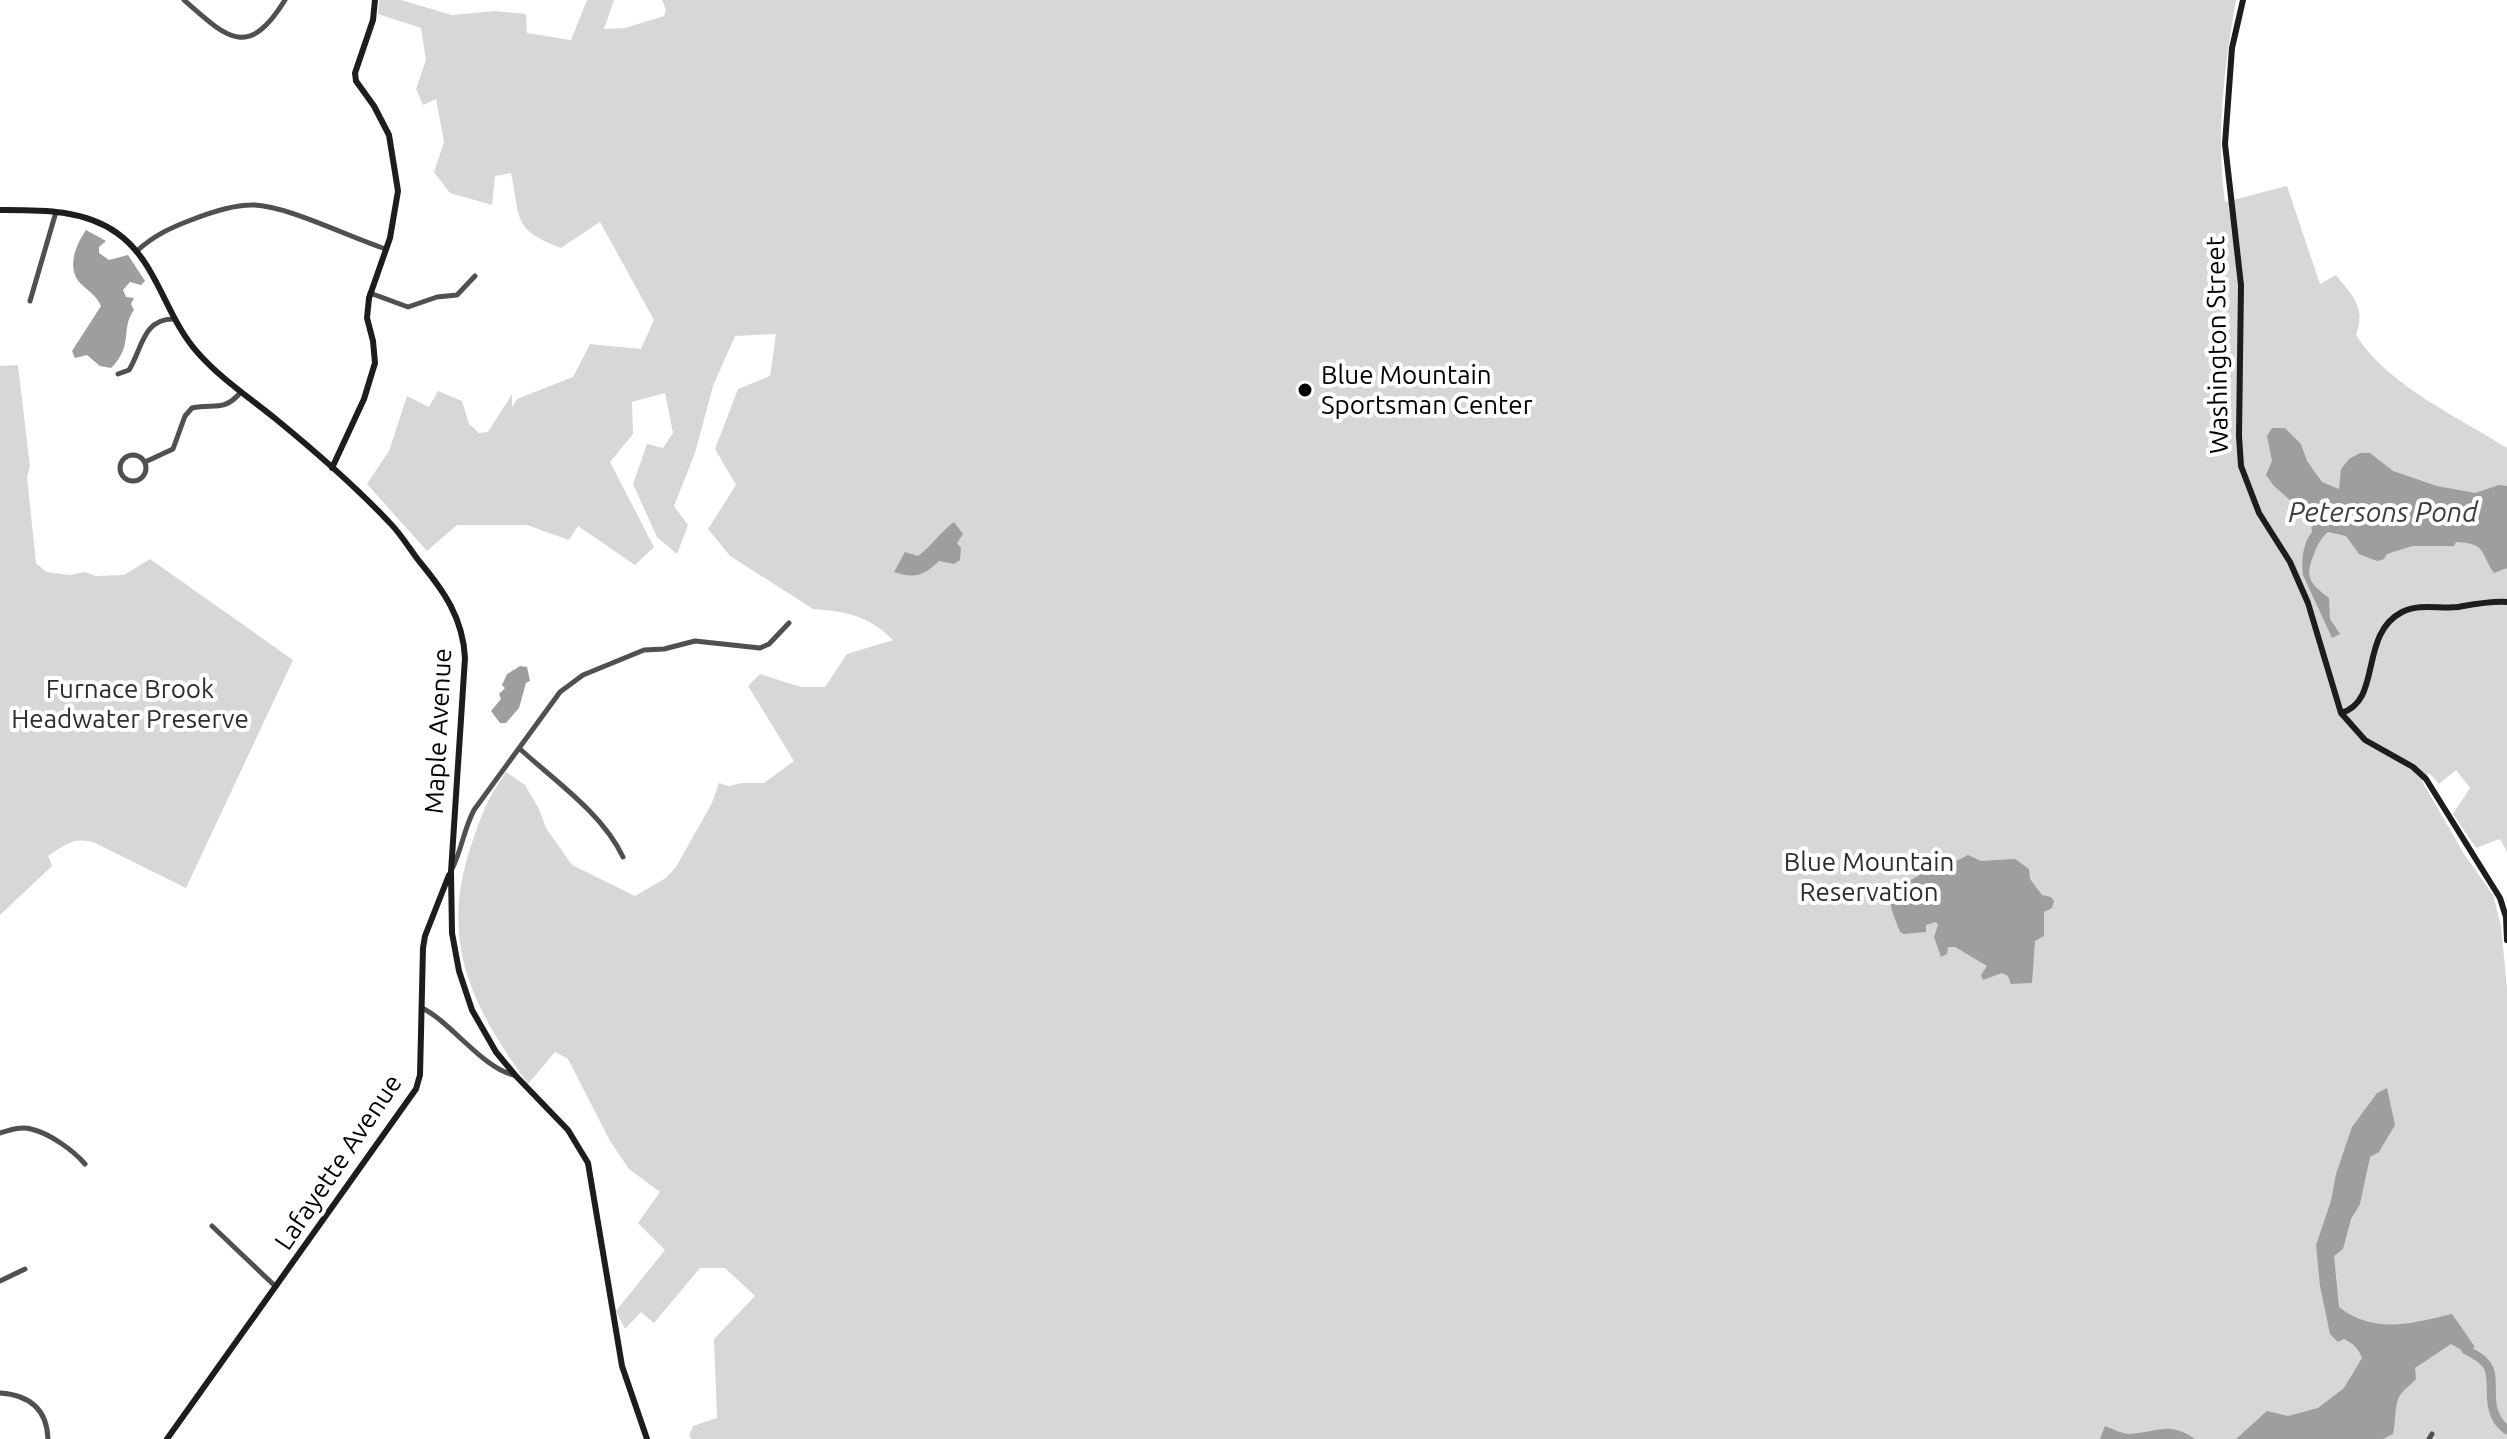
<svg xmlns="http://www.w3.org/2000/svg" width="2507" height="1439" font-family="Ubuntu,sans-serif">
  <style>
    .green { fill: #d7d7d7 }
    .water { fill: #9e9e9e }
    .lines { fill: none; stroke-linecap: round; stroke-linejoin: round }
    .river { stroke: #9e9e9e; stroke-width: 9 }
    .street { stroke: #505050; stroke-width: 5 }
    .secondary { stroke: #1d1d1d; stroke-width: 6 }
    .poi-dot { fill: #000; stroke: #fff; stroke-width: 3 }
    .labels { text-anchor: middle; stroke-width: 8; stroke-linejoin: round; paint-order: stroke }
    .street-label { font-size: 26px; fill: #000; stroke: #fff }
    .poi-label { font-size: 26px; fill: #000; stroke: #fff; text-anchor: start }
    .park-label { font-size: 26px; fill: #2e2e2e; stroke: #fff }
    .water-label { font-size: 28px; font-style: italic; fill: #3f3f3f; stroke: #fff }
  </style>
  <rect width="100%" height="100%" fill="#fff"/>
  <path class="green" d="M379,0H401L452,15L495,11L526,14L527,33L571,40L587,0H614L604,29L625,28L664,16L666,10L662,0H2236C2224,68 2216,133 2225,202L2287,186L2320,284L2336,275C2353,297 2366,306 2356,335C2387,385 2458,417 2507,448V852L2500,839L2476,848L2453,814L2470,788L2456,770L2439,784L2429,773L2422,781L2464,854L2493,895L2501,926L2507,988V1439H692L689,1436L693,1426L717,1418L714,1339L755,1296L725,1268H700L654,1323L641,1312L625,1329L616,1311L665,1250L638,1223L660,1192L629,1169L610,1141L568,1059L555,1052L528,1084C471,1005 438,941 472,843C482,813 488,798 506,772L525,785L539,809L546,828L572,865L635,896L666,878L676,867L712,803L719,783L729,786L742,783H764L794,761L748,686L760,674L801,687H825L847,654L893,640C867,615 848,612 813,609L807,605L730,556L708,529L736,485L715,449L738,389L770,376L776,334L735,336L713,386L695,453L674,506L688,525L677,554L657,537L633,484L647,444L663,448L673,433L665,393L632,402L633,434L610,462L654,547L635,565L578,526L569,540L527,525H457L427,551L367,484L389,451L407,396L429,407L438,391L462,401L469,424L479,433L488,432L512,394V407L517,399L573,377L590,344L641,349L654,320L600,222L561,248C512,229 521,220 511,173L495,176L492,205L450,193L434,172L444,142L436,99L423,105L416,89L426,60L421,28L378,14Z
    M18,365L30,467L27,477L36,563L46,572L70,575L84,572L96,576L124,575L150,559L293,660L186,888L95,843C74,836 65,845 48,856L52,866L0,915V366Z"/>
  <path class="water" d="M86,230L106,241L99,247V253L109,260L128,255L145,281L141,285L130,282L123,290L126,297L134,298L131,304L134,310C120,329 134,346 111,368L100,366L87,355L75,358L72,351L101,306C96,295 89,292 80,283C66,267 76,245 86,230Z
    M2272,428H2285L2301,444L2307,461L2322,482L2339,489L2341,469L2349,459L2360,453H2370L2393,471L2437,486L2475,493L2499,485L2507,486V568L2494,573C2480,553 2487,543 2456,542L2454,546H2412L2387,554L2384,559L2377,561L2359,554L2346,536L2328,532C2320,539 2318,544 2314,554C2304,577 2310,584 2329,598L2330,619L2340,634L2332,638L2303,575C2301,562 2303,542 2312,532L2311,524L2307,516L2302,520L2291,501L2274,486L2266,475L2272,461L2267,436Z
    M954,522L963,534L957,543L961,548L960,560L954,564L939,561C923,576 915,579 894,572L905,552L918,556C932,546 940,532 954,522Z
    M520,666L527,667L530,681L526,683L519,708L506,723H500L491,711L501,699L499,694L505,688L502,685L507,674Z
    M1968,855L1981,861L2015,859L2029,869L2030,879L2042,895L2051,897L2054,901L2052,908L2044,912V936L2035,941L2032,983L2011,984L2008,976L2002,973L1983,980L1981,975L1987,966L1955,947H1948L1947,954L1941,957L1934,937L1938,925L1936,922L1926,925V932L1904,934L1900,932C1897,923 1889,908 1891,900C1895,884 1931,871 1943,860L1954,862Z
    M2387,1088L2395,1125L2379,1152L2370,1157L2360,1204L2351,1219L2343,1249L2334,1256L2339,1307C2374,1335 2413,1323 2452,1314L2475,1347L2465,1352L2451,1344L2415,1368L2416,1379C2412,1384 2404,1389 2401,1394C2394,1402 2396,1424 2393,1434L2383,1439H2236L2267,1411L2288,1416L2318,1408L2344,1388L2362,1358C2358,1348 2354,1344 2344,1339L2338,1342L2330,1334L2320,1286L2316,1245L2331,1201L2336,1174L2352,1127L2377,1093Z
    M2105,1426C2113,1429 2122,1434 2131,1434C2158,1432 2169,1421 2195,1439H2100Z"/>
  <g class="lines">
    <path class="river" d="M2466,1350C2474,1354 2482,1358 2487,1365C2498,1381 2481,1410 2507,1430"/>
    <path class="street" d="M184,0C227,38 248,60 285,0
      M137,251C153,236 170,228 191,220C209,213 231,205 251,205C284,204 351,238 386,249
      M370,293L408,307L437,297L457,295L475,276
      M30,301L56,212
      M118,374L129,370C142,349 143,319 173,319
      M120 468a13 13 0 1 1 26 0a13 13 0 1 1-26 0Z
      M145,462L173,449L185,416L192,408C214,403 223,413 241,392
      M520,749C555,781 602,813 623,857
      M453,867C462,848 464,829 474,810L560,692L583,675L644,650L664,649L695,641L760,648L769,644L789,623
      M422,1008C450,1021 485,1071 515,1075
      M0,1133C10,1130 21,1126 31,1129C49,1133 73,1150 85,1164
      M212,1226L275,1286
      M0,1281L25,1269
      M0,1393C29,1395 47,1409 48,1439
      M2429,1439L2432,1434"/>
    <path class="secondary" d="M2243,0L2232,48L2225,144L2241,285L2239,436L2241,466L2259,513L2290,562L2308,603L2341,713L2365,740L2413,767L2426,779L2500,898L2506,917L2507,940
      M0,210C40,210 83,209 117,233C158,262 165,317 198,353C221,379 250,398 277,420C316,452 355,486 389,522C401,534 409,548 419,561C444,591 463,618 465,658L451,872L452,933L459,971L472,1010L496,1052L515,1075L568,1130L588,1163L622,1366L647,1439
      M332,468L364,399L375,363L373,341L367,318L369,298L390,238L398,191L389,135L374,106L356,81L355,73L373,20L375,0
      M2341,713C2383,701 2358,635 2402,612C2420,603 2439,609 2458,607C2475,604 2490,601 2507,602
      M167,1439L416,1089L420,1075L423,948L425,936L449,875"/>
  </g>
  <circle class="poi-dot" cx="1305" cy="390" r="8"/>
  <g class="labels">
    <g class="street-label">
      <text transform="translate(2217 345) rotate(-91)" y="9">Washington Street</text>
      <text transform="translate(438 731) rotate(-87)" y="9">Maple Avenue</text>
      <text transform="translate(338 1162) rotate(-56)" y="9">Lafayette Avenue</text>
    </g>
    <g class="poi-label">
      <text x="1321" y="384">Blue Mountain<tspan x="1321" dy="30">Sportsman Center</tspan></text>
    </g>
    <g class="park-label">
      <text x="130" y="698">Furnace Brook<tspan x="130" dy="30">Headwater Preserve</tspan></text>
      <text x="1869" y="871">Blue Mountain<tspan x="1869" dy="30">Reservation</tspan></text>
    </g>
    <g class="water-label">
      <text x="2383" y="522">Petersons Pond</text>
    </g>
  </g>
</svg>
